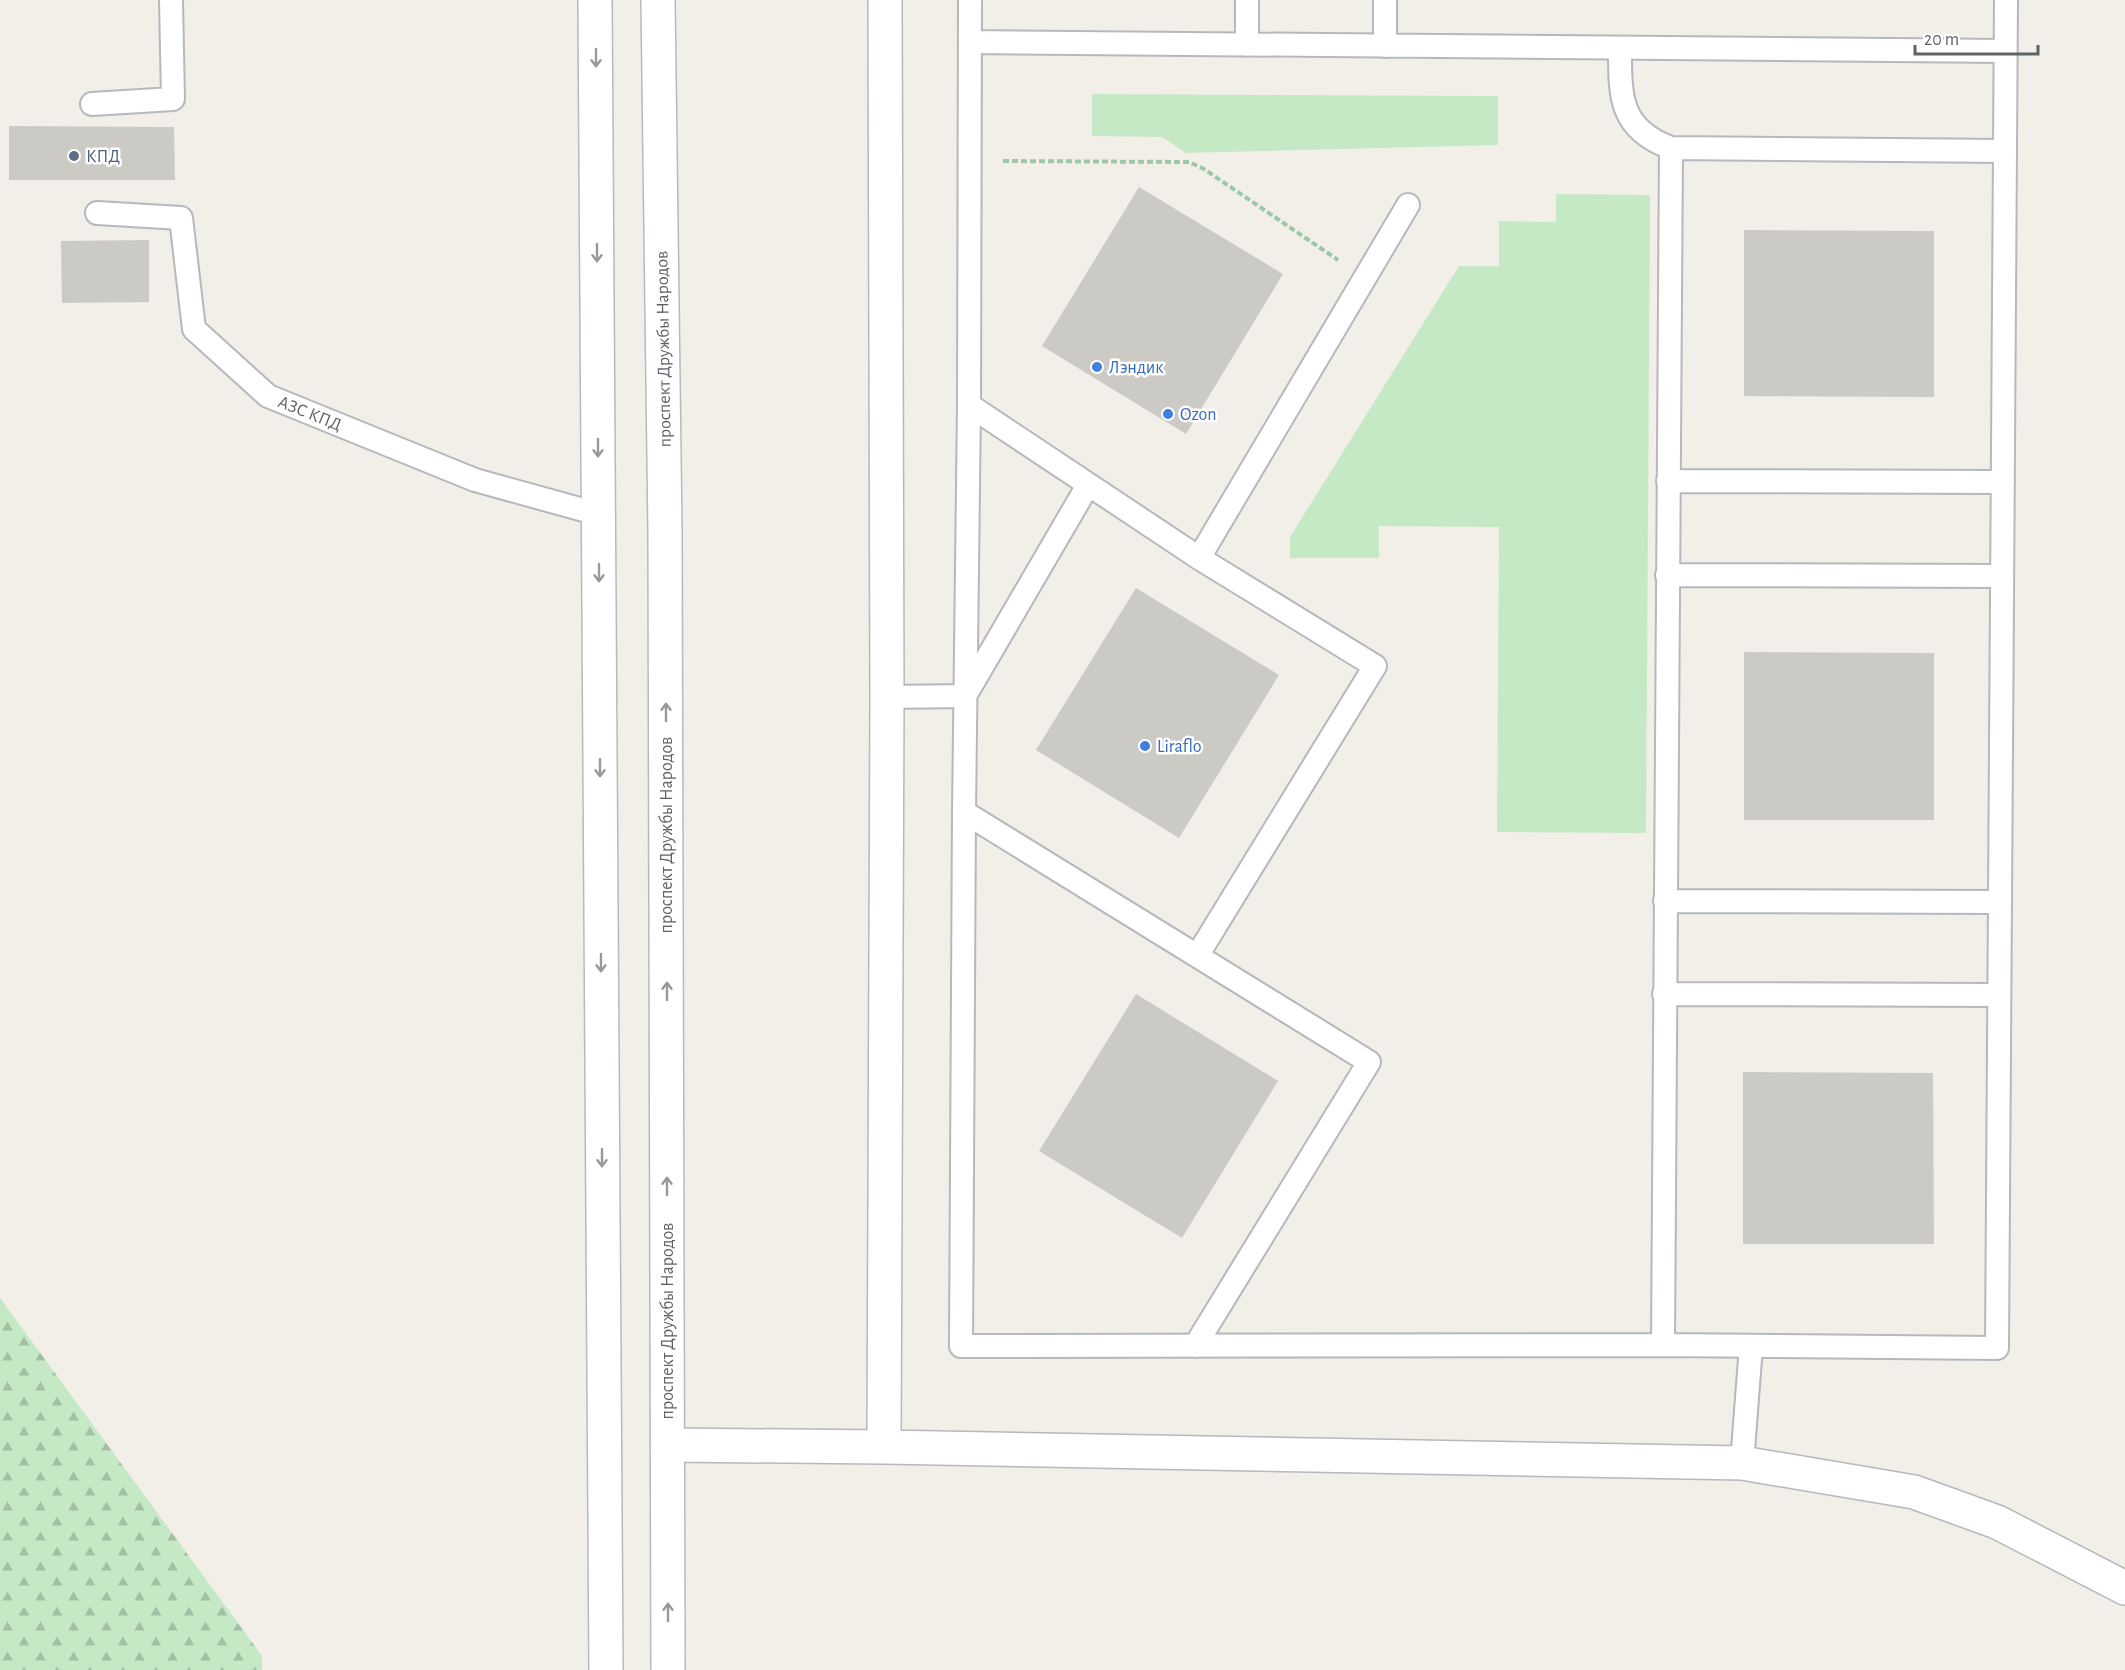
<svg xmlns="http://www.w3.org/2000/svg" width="2125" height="1670" font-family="'Alegreya Sans',sans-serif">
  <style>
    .green { fill: #c5e8c5 }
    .forest { fill: url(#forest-firs) }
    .building { fill: #cccac5 }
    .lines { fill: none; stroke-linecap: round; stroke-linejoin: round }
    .lane-casing { stroke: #b5b8bc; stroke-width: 26 }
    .street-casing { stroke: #b5b8bc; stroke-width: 36 }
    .secondary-casing { stroke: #b6babf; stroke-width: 36 }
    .path { stroke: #9cc7a9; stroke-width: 4; stroke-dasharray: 6 3; stroke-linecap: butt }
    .lane { stroke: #fff; stroke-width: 22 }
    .street { stroke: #fff; stroke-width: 33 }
    .secondary { stroke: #fff; stroke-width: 33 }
    .oneway { stroke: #979a9d }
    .service-dot { fill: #5c6f8a; stroke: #fff; stroke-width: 2 }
    .shop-dot { fill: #3f7fe0; stroke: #fff; stroke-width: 2 }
    .labels { text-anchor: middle; stroke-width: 5; stroke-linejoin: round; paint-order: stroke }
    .service-label { font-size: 18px; fill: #4e5e75; stroke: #fff; text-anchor: start }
    .street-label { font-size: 18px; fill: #5f6368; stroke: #fff }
    .shop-label { font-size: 18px; fill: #366cbe; stroke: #fff; text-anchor: start }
  </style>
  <defs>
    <pattern id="forest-firs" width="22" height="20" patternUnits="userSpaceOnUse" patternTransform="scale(1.5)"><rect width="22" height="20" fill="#c5e8c5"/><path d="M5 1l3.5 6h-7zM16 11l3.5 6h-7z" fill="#a3c0a4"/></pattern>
  </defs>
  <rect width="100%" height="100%" fill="#f1efe8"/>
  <path class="green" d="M1092,94L1498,96V145L1186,153L1162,137L1092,136Z
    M1556,194L1650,195L1646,833L1497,832L1499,527L1379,526V558H1290V537L1459,266H1499V221L1556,222Z"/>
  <path class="forest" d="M0,1298L262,1656V1670H0Z"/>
  <path class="building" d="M9,126L174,127L175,180H9Z
    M1139,187L1283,274L1186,434L1042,346Z
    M1744,230L1934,231V397L1744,396Z
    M149,240V302L62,303L61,241Z
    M1136,588L1279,675L1179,838L1036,750Z
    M1744,652L1934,653V820H1744Z
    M1136,994L1278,1081L1182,1238L1039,1151Z
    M1743,1072L1933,1073L1934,1244H1743Z"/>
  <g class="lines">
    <g class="lane-casing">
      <path id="lane" d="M970,0L969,405L1199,558L1408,205
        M970,42L2005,51
        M1247,45V0
        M1385,46V0
        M1620,48C1620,96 1619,129 1671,148L2005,151
        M92,104L173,99L171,0
        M1671,148L1663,1345L1997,1348L2006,0
        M97,213L181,218L194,329L268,396L475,480L598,514
        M969,405L964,812L961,1346L1663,1345
        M1668,481L2003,482
        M1667,575L2002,576
        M887,697L965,696L1088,485
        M964,812L1369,1062L1195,1346
        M1665,901L2000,902
        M1197,956L1375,666L1199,558
        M1664,994L1999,995
        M1742,1463L1751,1346"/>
    </g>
    <g class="street-casing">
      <path id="street" d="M668,1445L884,1447L1742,1463L1914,1492L1997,1522L2125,1588
        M884,1447L887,697L885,0"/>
    </g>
    <g class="secondary-casing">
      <path id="secondary" d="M595,0L606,1670
        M658,0L665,533L668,1670"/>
    </g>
    <path class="path" d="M1003,161L1189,162L1204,169L1338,260"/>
    <use href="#lane" class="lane"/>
    <use href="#street" class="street"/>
    <use href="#secondary" class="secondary"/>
  </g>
  <defs><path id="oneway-shaft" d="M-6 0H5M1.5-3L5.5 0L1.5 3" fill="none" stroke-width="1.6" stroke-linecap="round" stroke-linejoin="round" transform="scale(1.5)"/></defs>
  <g class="oneway">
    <use href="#oneway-shaft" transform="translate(596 58) rotate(90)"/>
    <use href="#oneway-shaft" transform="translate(597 253) rotate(90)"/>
    <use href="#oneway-shaft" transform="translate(598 448) rotate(90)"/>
    <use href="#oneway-shaft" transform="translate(599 573) rotate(90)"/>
    <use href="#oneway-shaft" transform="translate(666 712) rotate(-90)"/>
    <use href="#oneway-shaft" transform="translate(600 768) rotate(90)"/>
    <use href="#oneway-shaft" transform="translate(601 963) rotate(90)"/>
    <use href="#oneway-shaft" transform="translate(667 991) rotate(-90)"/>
    <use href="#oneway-shaft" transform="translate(602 1158) rotate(90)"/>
    <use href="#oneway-shaft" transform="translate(667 1186) rotate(-90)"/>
    <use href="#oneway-shaft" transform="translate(668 1612) rotate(-90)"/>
  </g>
  <circle class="service-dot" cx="74" cy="156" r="6"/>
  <g class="shop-dot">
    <circle cx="1097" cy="367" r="6"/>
    <circle cx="1168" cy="414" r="6"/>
    <circle cx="1145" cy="746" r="6"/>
  </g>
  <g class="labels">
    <g class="service-label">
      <text x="86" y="162">КПД</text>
    </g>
    <g class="street-label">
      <text transform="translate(663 349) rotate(-91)" y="6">проспект Дружбы Народов</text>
      <text transform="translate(310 413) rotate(22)" y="6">АЗС КПД</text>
      <text transform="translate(666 835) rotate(-90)" y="6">проспект Дружбы Народов</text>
      <text transform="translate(667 1321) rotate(-90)" y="6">проспект Дружбы Народов</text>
    </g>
    <g class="shop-label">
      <text x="1109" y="373">Лэндик</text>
      <text x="1180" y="420">Ozon</text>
      <text x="1157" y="752">Liraflo</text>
    </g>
  </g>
  <path d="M1915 45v9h123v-9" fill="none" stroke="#5f6368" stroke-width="3"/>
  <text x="1924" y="45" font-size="18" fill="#5f6368" stroke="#ffffff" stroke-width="4.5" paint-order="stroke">20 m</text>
</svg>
